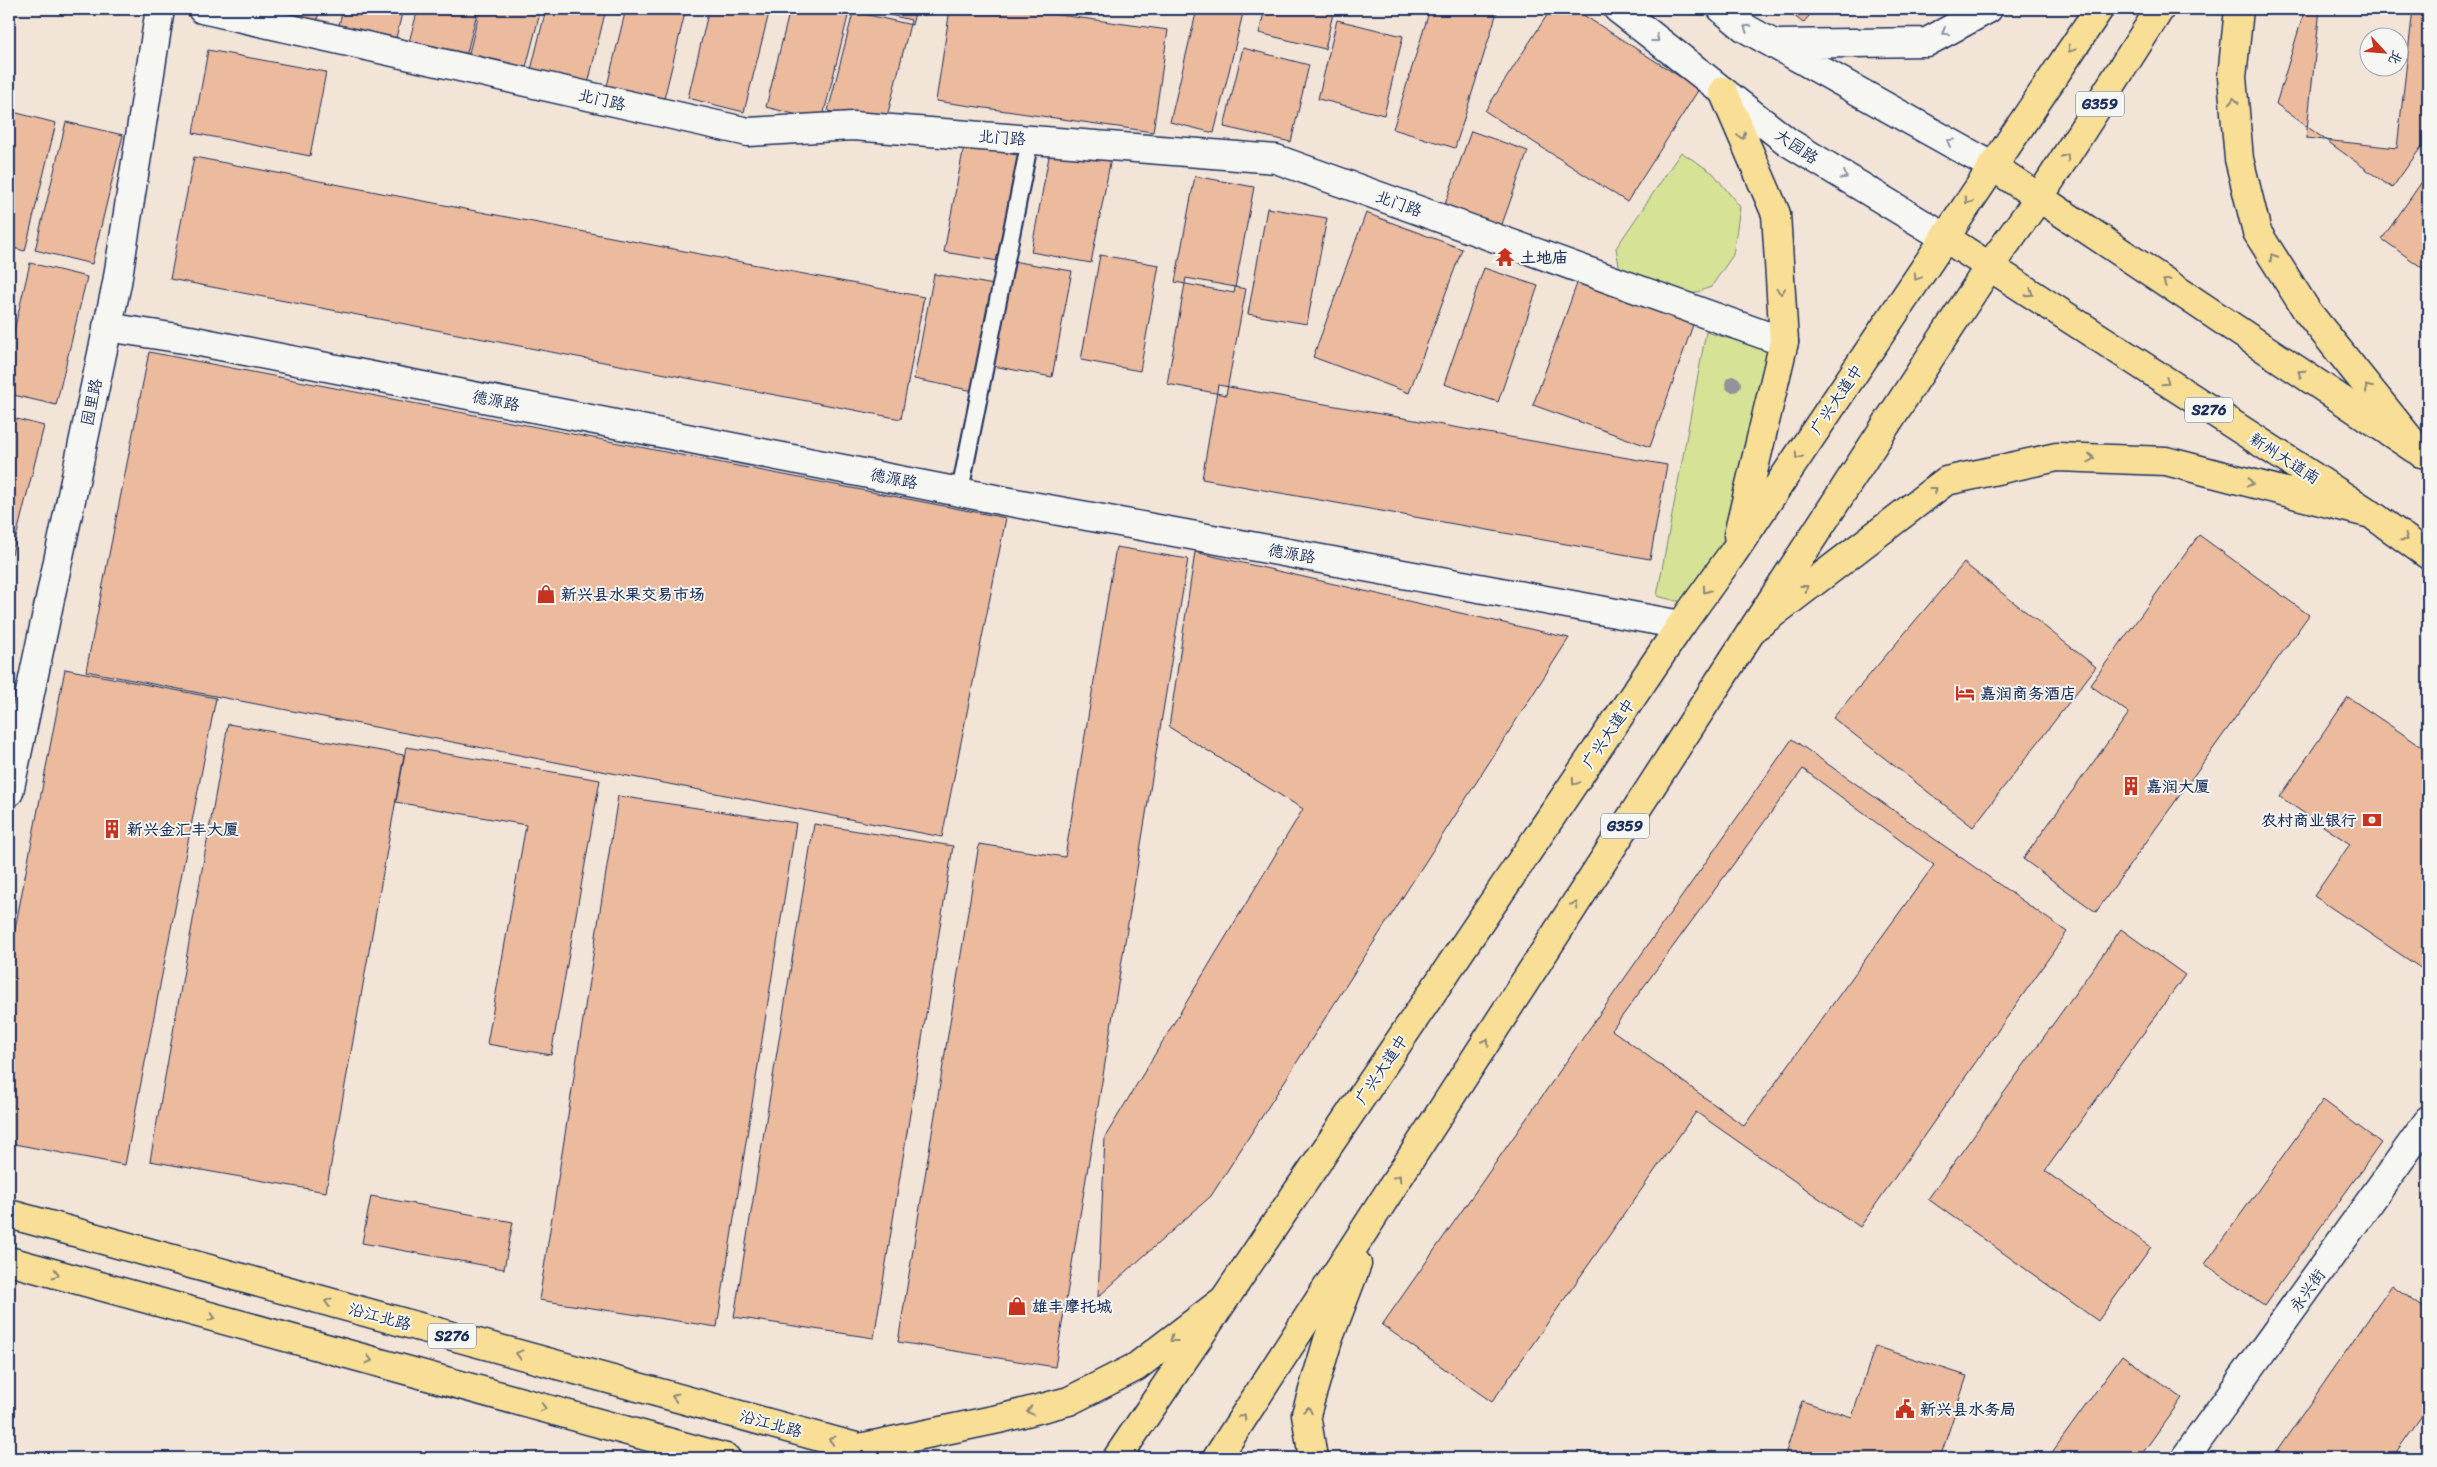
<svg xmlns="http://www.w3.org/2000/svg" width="2437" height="1467" font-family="Sriracha,'LXGW WenKai TC',sans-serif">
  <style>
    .green { fill: #d6e396; stroke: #78897a }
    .building { fill: #ecba9d; stroke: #1b2f5e; fill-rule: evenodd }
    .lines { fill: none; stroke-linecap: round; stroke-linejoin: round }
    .service-casing { stroke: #1b2f5e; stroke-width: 20 }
    .minor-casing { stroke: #1b2f5e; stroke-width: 31 }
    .secondary-casing { stroke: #1b2f5e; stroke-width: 31 }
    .primary-casing { stroke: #1b2f5e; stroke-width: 31 }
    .trunk-casing { stroke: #1b2f5e; stroke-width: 31 }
    .service { stroke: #f6f6f2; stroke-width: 16 }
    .minor { stroke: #f6f6f2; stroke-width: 28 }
    .secondary { stroke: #f6f6f2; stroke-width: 28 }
    .primary { stroke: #f9df96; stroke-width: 28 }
    .trunk { stroke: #f9df96; stroke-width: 28 }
    .tree { fill: #91949b }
    .oneway { stroke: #8892a8 }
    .oneway2 { stroke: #8a877a }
    .labels { text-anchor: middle; stroke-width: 4; stroke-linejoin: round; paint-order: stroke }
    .shield { fill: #f6f6f2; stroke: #5d6b8a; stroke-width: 1 }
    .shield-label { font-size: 15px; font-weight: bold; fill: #1b2f5e }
    .street-label { font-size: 16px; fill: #1b2f5e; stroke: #f6f6f2 }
    .poi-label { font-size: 16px; font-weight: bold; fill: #1b2f5e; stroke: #f6f6f2; text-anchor: start }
  </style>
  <rect width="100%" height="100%" fill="#f3e4d8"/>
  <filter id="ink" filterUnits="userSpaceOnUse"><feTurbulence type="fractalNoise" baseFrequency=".02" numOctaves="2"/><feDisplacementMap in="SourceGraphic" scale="10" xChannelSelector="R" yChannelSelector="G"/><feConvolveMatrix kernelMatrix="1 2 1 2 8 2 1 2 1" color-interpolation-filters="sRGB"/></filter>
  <g filter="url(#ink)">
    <path class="green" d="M1681,152L1713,173L1740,207L1733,255L1711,287L1684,297L1620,271L1616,248Z
      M1706,332L1769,350L1727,547L1685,603L1657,596Z"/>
    <path class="building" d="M270,9H320L317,20Z
      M343,9H403L396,38L339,25Z
      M418,9H478L466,56L409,42Z
      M480,9H541L523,79L466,65Z
      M546,9H606L587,88L530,74Z
      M626,9H686L662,107L605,94Z
      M709,9H770L744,112L688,98Z
      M790,9H817L848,16L822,121L766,107Z
      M854,9H863L911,20L885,125L828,111Z
      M855,9H916L912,25L855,12Z
      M950,9H1016L1168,30L1153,132L936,101Z
      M1197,9H1244L1214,133L1170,122Z
      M1265,9H1334L1325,49L1259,33Z
      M1430,9H1498L1455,148L1393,129Z
      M1551,9H1574L1699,89L1627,202L1485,111Z
      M1786,9H1815L1803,23Z
      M1896,9H1906L1901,14Z
      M2305,9H2428V151L2422,146L2392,188L2276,104ZM2370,38H2400V68H2370Z
      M2320,9H2413L2397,148L2306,138ZM2370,38H2400V68H2370Z
      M1337,20L1403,36L1384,115L1318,99Z
      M1243,48L1309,65L1291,142L1224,127Z
      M208,50L326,72L310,156L193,133Z
      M9,111L56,123L25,251L9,247Z
      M66,122L123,135L92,264L35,250Z
      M1471,131L1528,151L1501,227L1444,207Z
      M964,146L1023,156L1004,262L944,252Z
      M1051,146L1111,158L1091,263L1031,252Z
      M194,157L924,297L901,419L170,279Z
      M2428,173V272L2382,239Z
      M1195,176L1254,187L1234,293L1175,282Z
      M1267,208L1327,218L1307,324L1248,314Z
      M1366,213L1462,249L1409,393L1313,357Z
      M1100,255L1159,265L1140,371L1081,360Z
      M1012,261L1072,271L1052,377L993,366Z
      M30,263L87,277L56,405L9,394V352Z
      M1484,268L1538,286L1498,402L1444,384Z
      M934,274L994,285L974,391L914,379Z
      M1186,278L1246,289L1226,395L1167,384Z
      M1579,278L1695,319L1650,447L1533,405Z
      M149,352L1006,518L942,837L86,671Z
      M1218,385L1667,465L1650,559L1202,479Z
      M9,417L44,426L12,554L9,553Z
      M2199,535L2309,615L2096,912L2023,859L2129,713L2090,685Z
      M1116,547L1188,559L1055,1367L898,1342L979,844L1065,857Z
      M1195,552L1569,638L1211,1196L1098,1297L1105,1137L1303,809L1169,727Z
      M1964,563L2096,667L1973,827L1833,718Z
      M65,669L216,698L125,1165L9,1143V960Z
      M2348,697L2428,751V973L2314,896L2350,844L2280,797Z
      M228,724L404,755L326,1192L150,1161Z
      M1792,739L2067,932L1860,1227L1696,1112L1492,1402L1382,1325Z
      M406,747L600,780L551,1055L487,1044L526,825L396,802Z
      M1803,769L1934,865L1744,1126L1612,1030Z
      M618,796L796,823L717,1327L539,1300Z
      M814,824L953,846L874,1338L734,1317Z
      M2121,929L2185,975L2045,1171L2151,1247L2098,1321L1928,1199Z
      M2323,1100L2381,1143L2264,1306L2205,1264Z
      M371,1196L513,1222L504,1269L362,1243Z
      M2392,1285L2428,1311V1407L2392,1458H2272Z
      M1875,1346L1967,1376L1940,1458H1784L1802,1401L1852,1417Z
      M2122,1355L2182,1398L2139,1458H2048Z"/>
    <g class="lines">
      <g class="service-casing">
        <path id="service" d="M960,491L1030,140"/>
      </g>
      <g class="minor-casing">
        <path id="minor" d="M202,9L748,132L853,126L1276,159L1784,342
          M107,327L190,340L1005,501L1681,625
          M9,792L117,283L160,9
          M2185,1458L2428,1121"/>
      </g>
      <g class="secondary-casing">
        <path id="secondary" d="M1618,9L1788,142L1944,237
          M1722,9L1745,28L1992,166
          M1776,44L1927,42L1988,9"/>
      </g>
      <g class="primary-casing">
        <path id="primary" d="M1992,166L2415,449
          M1944,237L2371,514L2428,555
          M1758,625L1946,481L2057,457L2166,461L2371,514
          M9,1214L896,1458
          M9,1261L726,1458
          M864,1447L1003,1418L1069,1401L1136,1367L1221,1302"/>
      </g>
      <g class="trunk-casing">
        <path id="trunk" d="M2239,9L2232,77L2239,159L2257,232L2307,311L2421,453
          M1723,91L1776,214L1784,342L1738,535
          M1117,1458L1681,625L1733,553L2099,9
          M1217,1458L1753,629L1989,267L2039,198L2160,9
          M1313,1458L1306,1414L1328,1340L1357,1264"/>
      </g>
      <use href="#service" class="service"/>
      <use href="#minor" class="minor"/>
      <use href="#secondary" class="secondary"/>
      <use href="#primary" class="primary"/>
      <use href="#trunk" class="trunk"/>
    </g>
    <circle class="tree" cx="1733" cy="384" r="8"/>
    <defs><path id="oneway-chevron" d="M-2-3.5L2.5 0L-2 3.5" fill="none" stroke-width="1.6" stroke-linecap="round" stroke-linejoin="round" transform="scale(1.25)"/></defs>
    <g class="oneway">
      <use href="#oneway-chevron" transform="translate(1747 28) rotate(-147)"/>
      <use href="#oneway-chevron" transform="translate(1945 32) rotate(151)"/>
      <use href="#oneway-chevron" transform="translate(1656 39) rotate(38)"/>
      <use href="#oneway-chevron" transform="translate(1950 142) rotate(-151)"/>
      <use href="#oneway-chevron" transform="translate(1844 176) rotate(31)"/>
    </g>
    <g class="oneway2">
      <use href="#oneway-chevron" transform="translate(2071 49) rotate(124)"/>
      <use href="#oneway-chevron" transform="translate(2234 101) rotate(-95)"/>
      <use href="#oneway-chevron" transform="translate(1742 136) rotate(67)"/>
      <use href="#oneway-chevron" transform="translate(2066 157) rotate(-57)"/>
      <use href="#oneway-chevron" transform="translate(1968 201) rotate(124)"/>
      <use href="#oneway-chevron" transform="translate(2273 257) rotate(-122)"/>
      <use href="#oneway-chevron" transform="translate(1917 277) rotate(124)"/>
      <use href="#oneway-chevron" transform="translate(2166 282) rotate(-146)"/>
      <use href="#oneway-chevron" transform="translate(1781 291) rotate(86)"/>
      <use href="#oneway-chevron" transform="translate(2030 293) rotate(33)"/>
      <use href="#oneway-chevron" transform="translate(2301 373) rotate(-146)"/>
      <use href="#oneway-chevron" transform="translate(2166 382) rotate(33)"/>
      <use href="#oneway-chevron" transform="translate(2368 388) rotate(-129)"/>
      <use href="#oneway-chevron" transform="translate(1798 456) rotate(124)"/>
      <use href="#oneway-chevron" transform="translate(2091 458) rotate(2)"/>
      <use href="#oneway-chevron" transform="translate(2250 483) rotate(15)"/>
      <use href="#oneway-chevron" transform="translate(1934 490) rotate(-37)"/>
      <use href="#oneway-chevron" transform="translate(2405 538) rotate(35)"/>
      <use href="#oneway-chevron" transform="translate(1805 588) rotate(-38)"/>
      <use href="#oneway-chevron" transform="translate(1706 590) rotate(126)"/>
      <use href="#oneway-chevron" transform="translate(1575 782) rotate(124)"/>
      <use href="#oneway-chevron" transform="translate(1575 905) rotate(-57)"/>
      <use href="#oneway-chevron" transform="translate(1486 1042) rotate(-57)"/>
      <use href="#oneway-chevron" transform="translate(1398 1178) rotate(-57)"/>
      <use href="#oneway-chevron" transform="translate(56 1274) rotate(15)"/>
      <use href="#oneway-chevron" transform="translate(328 1302) rotate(-165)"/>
      <use href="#oneway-chevron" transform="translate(212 1317) rotate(15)"/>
      <use href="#oneway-chevron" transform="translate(1173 1339) rotate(143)"/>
      <use href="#oneway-chevron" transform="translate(519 1354) rotate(-165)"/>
      <use href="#oneway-chevron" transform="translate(369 1360) rotate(15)"/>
      <use href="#oneway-chevron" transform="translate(675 1397) rotate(-165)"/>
      <use href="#oneway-chevron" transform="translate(543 1408) rotate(15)"/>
      <use href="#oneway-chevron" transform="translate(1308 1410) rotate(-80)"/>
      <use href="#oneway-chevron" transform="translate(1030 1411) rotate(165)"/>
      <use href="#oneway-chevron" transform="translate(1243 1417) rotate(-57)"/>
      <use href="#oneway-chevron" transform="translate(832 1440) rotate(-165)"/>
    </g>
  </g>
  <defs>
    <g id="temple-bare" transform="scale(1.5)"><path d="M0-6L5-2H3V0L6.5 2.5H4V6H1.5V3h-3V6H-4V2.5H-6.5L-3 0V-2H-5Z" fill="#c8321e" stroke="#f6f6f2" stroke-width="2.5" paint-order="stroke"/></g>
    <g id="shop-bare" transform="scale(1.5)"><path d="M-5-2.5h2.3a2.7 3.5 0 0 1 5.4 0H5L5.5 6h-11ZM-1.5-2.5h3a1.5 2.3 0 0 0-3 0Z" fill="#c8321e" stroke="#f6f6f2" stroke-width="2.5" paint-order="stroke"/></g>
    <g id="hotel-bare" transform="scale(1.5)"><path d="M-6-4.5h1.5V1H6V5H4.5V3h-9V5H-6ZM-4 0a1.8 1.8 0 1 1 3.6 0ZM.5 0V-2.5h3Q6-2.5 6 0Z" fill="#c8321e" stroke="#f6f6f2" stroke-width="2.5" paint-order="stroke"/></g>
    <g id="building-bare" transform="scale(1.5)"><path d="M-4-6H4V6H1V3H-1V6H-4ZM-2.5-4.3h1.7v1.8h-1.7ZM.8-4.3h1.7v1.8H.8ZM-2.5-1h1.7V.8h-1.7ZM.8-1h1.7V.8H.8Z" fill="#c8321e" stroke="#f6f6f2" stroke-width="2.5" paint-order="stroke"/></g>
    <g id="bank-bare" transform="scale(1.5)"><path d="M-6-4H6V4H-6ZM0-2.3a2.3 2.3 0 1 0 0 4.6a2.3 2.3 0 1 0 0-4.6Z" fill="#c8321e" stroke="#f6f6f2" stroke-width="2.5" paint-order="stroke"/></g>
    <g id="civic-bare" transform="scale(1.5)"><path d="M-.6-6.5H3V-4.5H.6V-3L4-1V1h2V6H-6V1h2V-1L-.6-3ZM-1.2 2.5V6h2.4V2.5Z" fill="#c8321e" stroke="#f6f6f2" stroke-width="2.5" paint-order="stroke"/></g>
  </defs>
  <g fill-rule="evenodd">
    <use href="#temple-bare" x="1505" y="257"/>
    <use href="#shop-bare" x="546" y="594"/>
    <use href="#hotel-bare" x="1965" y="693"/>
    <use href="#building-bare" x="2131" y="786"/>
    <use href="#bank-bare" x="2372" y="820"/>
    <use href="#building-bare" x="112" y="829"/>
    <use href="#shop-bare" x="1017" y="1306"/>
    <use href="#civic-bare" x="1905" y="1409"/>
  </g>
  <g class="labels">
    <g class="shield">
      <rect x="2076" y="91.5" width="48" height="25" rx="4"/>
      <rect x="2185" y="397.5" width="48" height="25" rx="4"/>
      <rect x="1601" y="813.5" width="48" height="25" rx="4"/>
      <rect x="428" y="1323.5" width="48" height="25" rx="4"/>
    </g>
    <g class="shield-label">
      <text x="2100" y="109">G359</text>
      <text x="2209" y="415">S276</text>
      <text x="1625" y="831">G359</text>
      <text x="452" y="1341">S276</text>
    </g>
    <g class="street-label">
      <text transform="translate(602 99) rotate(13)" y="6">北门路</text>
      <text transform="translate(1002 137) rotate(4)" y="6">北门路</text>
      <text transform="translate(1797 146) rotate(34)" y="6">大园路</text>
      <text transform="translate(1399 203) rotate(20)" y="6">北门路</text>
      <text transform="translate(1836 399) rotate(-56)" y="6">广兴大道中</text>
      <text transform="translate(496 400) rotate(11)" y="6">德源路</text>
      <text transform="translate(91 402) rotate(-78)" y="6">园里路</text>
      <text transform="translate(2285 458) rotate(33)" y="6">新州大道南</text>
      <text transform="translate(894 478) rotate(11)" y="6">德源路</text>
      <text transform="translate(1292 553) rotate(10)" y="6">德源路</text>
      <text transform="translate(1608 733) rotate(-56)" y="6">广兴大道中</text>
      <text transform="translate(1381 1069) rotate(-56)" y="6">广兴大道中</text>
      <text transform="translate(2307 1290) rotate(-54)" y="6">永兴街</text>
      <text transform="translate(380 1316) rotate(15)" y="6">沿江北路</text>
      <text transform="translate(771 1423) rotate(15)" y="6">沿江北路</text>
    </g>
    <g class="poi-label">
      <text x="1520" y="263">土地庙</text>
      <text x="561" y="600">新兴县水果交易市场</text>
      <text x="1980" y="699">嘉润商务酒店</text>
      <text x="2146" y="792">嘉润大厦</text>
      <text x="2357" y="826" text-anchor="end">农村商业银行</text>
      <text x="127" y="835">新兴金汇丰大厦</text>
      <text x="1032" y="1312">雄丰摩托城</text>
      <text x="1920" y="1415">新兴县水务局</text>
    </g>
  </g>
  <rect width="2437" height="1467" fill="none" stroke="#f6f6f2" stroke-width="30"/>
  <rect x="15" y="15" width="2407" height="1437" fill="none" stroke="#1b2f5e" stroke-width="2" filter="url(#ink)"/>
  <g transform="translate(2384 52) rotate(116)"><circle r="24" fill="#f6f6f2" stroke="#9ea6b7"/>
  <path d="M0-4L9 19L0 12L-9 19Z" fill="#c8321e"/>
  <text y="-8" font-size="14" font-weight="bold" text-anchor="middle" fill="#1b2f5e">北</text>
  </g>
</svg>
